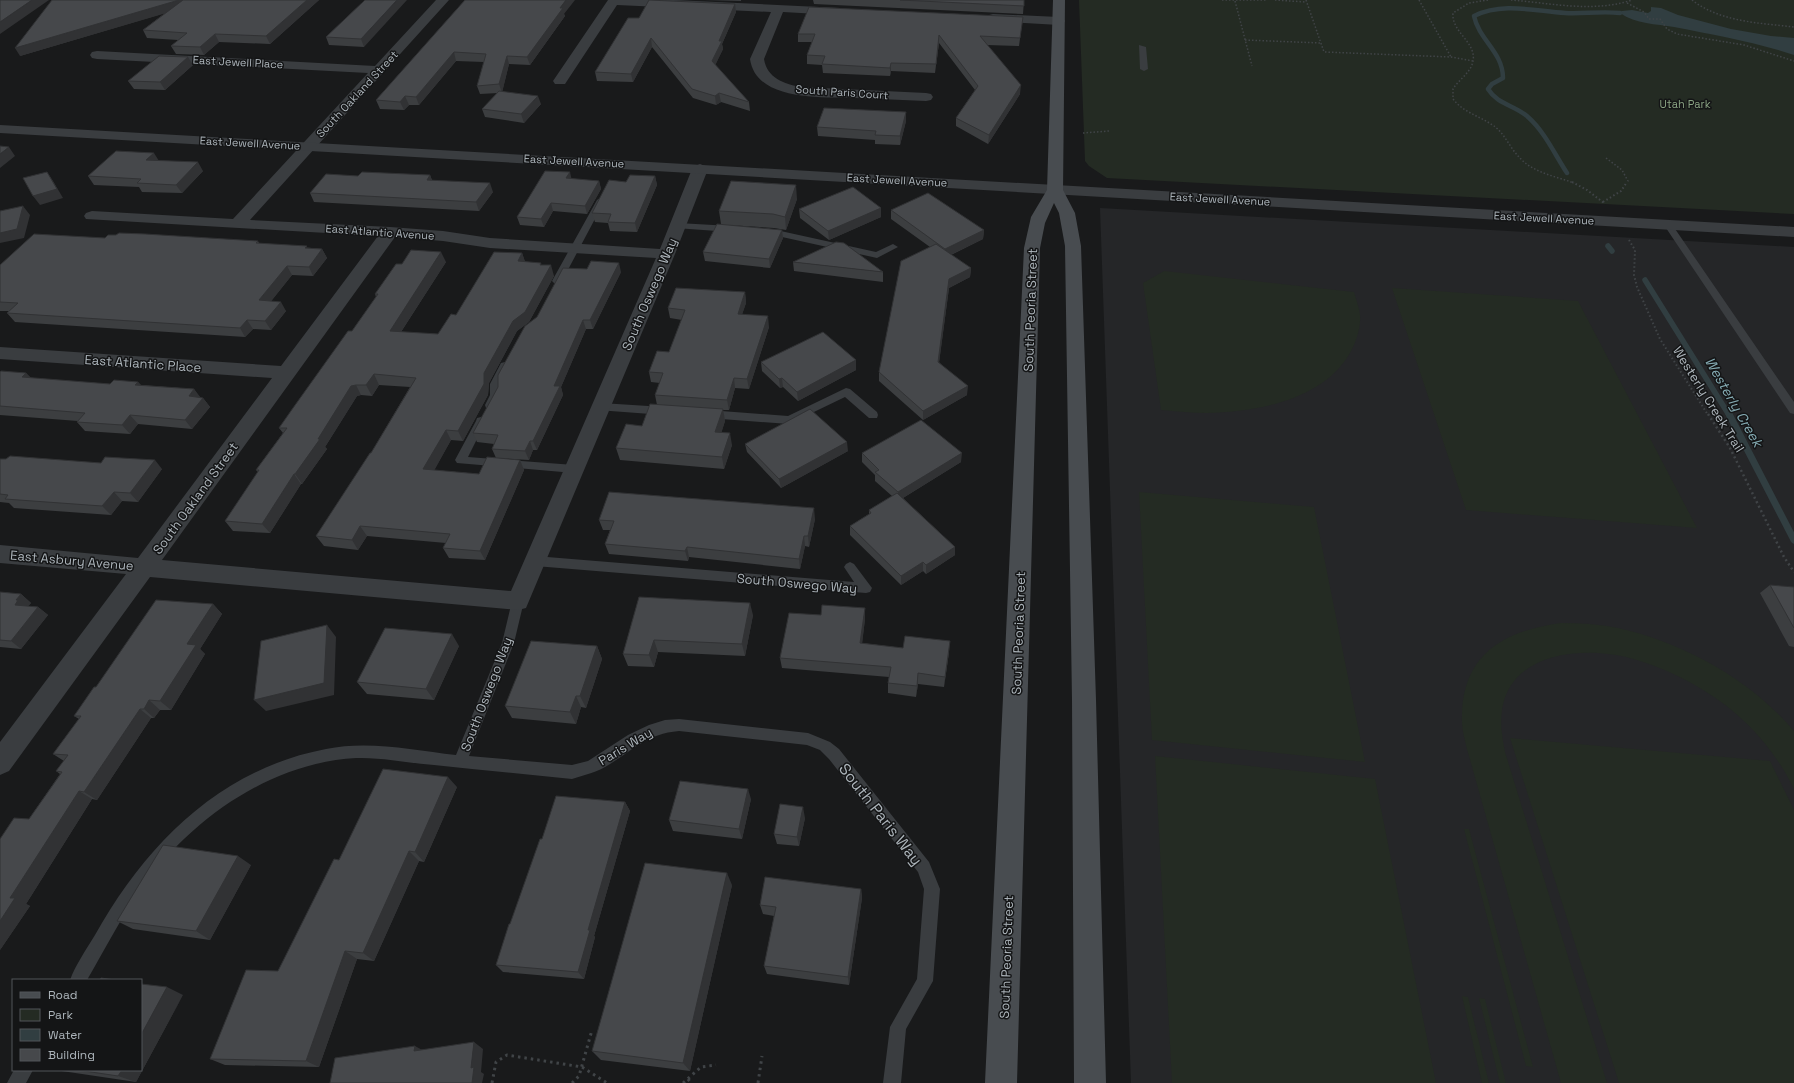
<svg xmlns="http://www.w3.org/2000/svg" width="1794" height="1083" font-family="'Space Grotesk',sans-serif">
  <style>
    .built { fill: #252628 }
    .green { fill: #242b23 }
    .water { fill: #313e41 }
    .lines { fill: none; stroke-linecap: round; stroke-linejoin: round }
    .stream-far2 { stroke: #313e41; stroke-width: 4.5 }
    .stream-far1 { stroke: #313e41; stroke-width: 5.5 }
    .stream { stroke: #313e41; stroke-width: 7 }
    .path-far3 { stroke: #404447; stroke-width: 1.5; stroke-dasharray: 1.5 2; stroke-linecap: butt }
    .path-far2 { stroke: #404447; stroke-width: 2; stroke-dasharray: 1.5 2.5; stroke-linecap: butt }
    .path-far1 { stroke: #404447; stroke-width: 2.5; stroke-dasharray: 2 3; stroke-linecap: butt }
    .path { stroke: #404447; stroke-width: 3; stroke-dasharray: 2.5 4; stroke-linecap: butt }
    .service { fill: #3a3d40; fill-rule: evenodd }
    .minor { fill: #3a3d40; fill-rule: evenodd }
    .tertiary { fill: #3a3d40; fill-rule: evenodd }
    .secondary { fill: #484c50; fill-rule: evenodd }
    .wall { fill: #3c3e40 }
    .shaded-wall { fill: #313234 }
    .building { fill: #46484b; stroke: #313234 }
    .labels { text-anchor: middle; stroke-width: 3; stroke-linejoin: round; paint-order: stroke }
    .far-street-label { font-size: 11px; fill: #acb4ba; stroke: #141516 }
    .far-park-label { font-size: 11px; fill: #8ba484; stroke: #141516 }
    .street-label { font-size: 13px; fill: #acb4ba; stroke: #141516 }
    .water-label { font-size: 14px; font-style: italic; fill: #85abb3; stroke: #141516 }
    .near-street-label { font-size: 16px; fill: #acb4ba; stroke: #141516 }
  </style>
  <rect width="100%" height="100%" fill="#191a1b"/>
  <path class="built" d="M1100,208L1794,247V1083H1131Z"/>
  <path class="green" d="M1079,0H1794V214L1107,178L1089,166L1085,161Z
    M1164,271L1354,292C1356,299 1359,307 1360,315C1361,328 1356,342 1350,353C1323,400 1257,412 1207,413C1192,413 1176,411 1161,410L1143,283Z
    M1392,288L1578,301L1697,528L1466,510Z
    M1139,492L1314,507L1365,762L1152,740Z
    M1561,623C1580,623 1599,624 1618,628C1684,643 1750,679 1794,731V789C1774,748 1742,713 1703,690C1679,675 1653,664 1626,657C1581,646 1510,653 1502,710C1500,724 1502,737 1505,752L1607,1083H1561L1467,749C1465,740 1462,731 1462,722C1460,656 1502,631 1561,623Z
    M1510,738L1770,761L1794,810V1083H1619Z
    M1155,756L1375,779L1436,1083H1172Z
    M1464,829H1469L1533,1067L1526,1066Z
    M1462,996L1468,997L1489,1083H1482Z
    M1479,998L1485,999L1506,1083H1500Z"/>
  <path class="water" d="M1651,7L1661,8L1678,15L1731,29L1771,36L1794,38V55C1755,42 1714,35 1674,27C1656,24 1636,24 1620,13L1622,11L1632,10L1648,13L1651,11Z"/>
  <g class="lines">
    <path class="stream-far2" d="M1567,173C1555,155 1545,132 1528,117C1515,105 1498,105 1488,89L1492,84L1503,78C1503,52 1479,40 1474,16C1503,2 1534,11 1565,13C1583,14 1601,11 1620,13"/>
    <path class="stream-far1" d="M1608,246L1612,251
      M1645,280L1729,415"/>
    <path class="stream" d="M1729,414L1794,540"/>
    <path class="path-far3" d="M1222,0H1267
      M1275,0L1306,2
      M1306,0L1324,52L1451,57L1473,61
      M1419,0L1451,57
      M1488,0L1469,3L1453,13C1451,34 1482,44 1471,67C1467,75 1458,81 1453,89V99C1464,113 1480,116 1494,126C1505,134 1510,148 1519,157C1533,173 1555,176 1574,183
      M1511,0C1550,3 1594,13 1632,0
      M1692,0C1720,22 1760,23 1794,27
      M1235,1L1252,66
      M1627,3L1644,12L1649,19H1660L1667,29L1677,34L1744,45L1794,61
      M1245,40L1321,43
      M1083,133L1109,131
      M1606,158L1622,170L1628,181L1627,183"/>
    <path class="path-far2" d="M1572,182L1587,190L1604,203
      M1603,202L1621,191L1627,182
      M1629,240L1635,250L1634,275L1637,287L1660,339L1708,415"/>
    <path class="path-far1" d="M1708,414L1730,448L1784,557L1794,572"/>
    <path class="path" d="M688,1079L691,1083
      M492,1083L496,1062L507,1055L582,1067L607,1083
      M572,1083L579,1076L592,1030
      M683,1083L701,1067L716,1065
      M758,1083L762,1056"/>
    <path class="service" d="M1139,45L1146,47L1148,69L1144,71L1140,69Z
      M601,197L605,200L562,281L560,283H554L552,281L597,200Z
      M1668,222L1671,223L1794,402V414L1790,413L1664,225Z
      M678,223L731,226L735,229L731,232L675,228L674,226L675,224Z
      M767,228L876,252L893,244L898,247L877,258L764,233L763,231L764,229Z
      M505,362L510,365L500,384V395L494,408H486L485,405L490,395V384L501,363Z
      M846,388L850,389L877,412L878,415L877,418H869L845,397L789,424L708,418L704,417L703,414L704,411L708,410L788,416Z
      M601,403L664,407L668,408L669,411L668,414L664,415L597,410L596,407L597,404Z
      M481,417L485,418L486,421L468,457L574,465L578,466L580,469L578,472L574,473L457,463L455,460L476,421L477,418Z
      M535,556L854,582L844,567L846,564L850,562L854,564L872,588L870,592L866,593L535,566L531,564L529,561L531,558Z
      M518,596L522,597L524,601L514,643L469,756L572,765L588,761L628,735L649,725L665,720L679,719L808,733L830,742L839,749L929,862L940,889L933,981L906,1029L901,1083H883L890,1027L917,979L924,889L918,872L829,759L820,750L807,745L679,731C647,734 636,748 610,764C598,772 585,775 572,779C526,774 480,770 434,765C408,763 381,757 356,758C269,763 190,820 141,889C121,918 105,949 87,980H70C76,964 86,950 95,935C146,844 220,769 326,749C368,740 413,750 456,755L502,643L512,601L514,597Z
      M14,1070H33L26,1083H7Z"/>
    <path class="minor" d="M436,0H449L250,220L390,227L443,231L490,238L660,249L692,169L695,166L700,164L705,166L708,169L675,254L526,608L518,610L150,577L9,771L0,775V742L126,574L0,563V545L138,558L272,378L0,359V347L281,366L378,236L86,219L84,216L86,213L92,211L233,219L368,73L97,59L92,58L90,55L92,52L97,51L375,66ZM395,237L443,241L490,248L656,258L511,591L162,560Z
      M608,0H674L840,8L842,11L840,14L836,15L783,12L764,59C767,78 784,84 801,87L926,93L931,94L933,97L931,100L926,101C903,100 879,99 856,98C824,97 756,102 750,59L771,12L617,5L565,84H555L553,81Z
      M993,14L1059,17L1063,18L1065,21L1063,24L1059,25L989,21L987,18L989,15Z"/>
    <path class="tertiary" d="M0,125L1794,227V237L0,133Z"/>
    <path class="secondary" d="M1053,0H1065L1063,190L1075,213L1081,246L1096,700L1106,1083H1074L1072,700L1065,246L1059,213L1054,203L1045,223L1040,248L1017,1083H985L1024,248L1031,217L1047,190Z"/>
  </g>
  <path class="wall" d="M52,0H319L270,44L219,42L204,55L176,54L171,46L178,40L147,38L143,30L165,13L20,56Z
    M365,0L364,47L329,45L326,37Z
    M465,0L564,14L565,16L530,65L509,64L502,92L541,104L524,123L485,117L482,109L498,93L480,94L477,86L484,62L456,61L419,105H409L404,110L380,109L376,100Z
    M704,0H741V1Z
    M813,0H1024L1023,14L814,4Z
    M735,4L736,12L722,44L723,49L715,65L749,102L750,111L721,102L716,105L693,98L652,47L633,82L597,81L595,72L639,18Z
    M1023,17L1019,46L987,45L1020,94L988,144L956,126V118L975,90L939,43L935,73L891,71L890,76L823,73L822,65L807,64V55L812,42H798V34Z
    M193,65L165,90L134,89L128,81Z
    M906,112V121L900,145L875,144V140L818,136L817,127Z
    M159,161L203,171L182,193L142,192L139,187L94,185L88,176Z
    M430,175L432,180L493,192L479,211L314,202L310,193L358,176Z
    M655,176L657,185L637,232L610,231L608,223L595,222L592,213L626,182Z
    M572,179L599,181L601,189L587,214L553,211L544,227L520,225L517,217Z
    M797,199L786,230L774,228L728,225L782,230L783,238L770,268L705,261L703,252L721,224L719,211Z
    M881,208V217L829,240L800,218L799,209Z
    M891,210L984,230L983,239L951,255L971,268L970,277L949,288L939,362L967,395L923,420L879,381V372L930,247L891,219Z
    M105,238L258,241L259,243L322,249L327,258L313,276L292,275L271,301L286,311L271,330L253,329L245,337L15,322L7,313L9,311H0V265Z
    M522,253L525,262L542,265L554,276L529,322L517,331L489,383L488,395L463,441L451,440L434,470L479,474L520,460L524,470L485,560L449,558L443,548L446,543L367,536L358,550L324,546L316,536L371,453L410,387L379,385L372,396L361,395L357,396L325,447L327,449L302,484H301L270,533L233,531L225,521L258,472L256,470L283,433L279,428L352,331L376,297L375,294L402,264L446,262L401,332L438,334L456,315Z
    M793,262L883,272V282L794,271Z
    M621,272L593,329H586L561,387L563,395L537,450H533L529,460L496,458L492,449L494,444L477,442L473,433L537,317Z
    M745,292L746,303L742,314L769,327L749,389L735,388L729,410H723L725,421L721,433L732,445L724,469L620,460L616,448L642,426L657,405L655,395L660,383L651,382L649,372L669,352L682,320L670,318L668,308Z
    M761,362L856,370L798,401L783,387L780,388L762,371Z
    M0,372L26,373L31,378L110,384L138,382L141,385L194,389L200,398H203L210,407L192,429L138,424L130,434L85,431L77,422L78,421L0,415Z
    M745,444L848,451L781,488L747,452Z
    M862,453L961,462L903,498L955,547V555L926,574L923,571L901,585L850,535V526L869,514V510L892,496L875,481V475L862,462Z
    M0,459L162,469L138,502L122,501L111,515L14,508L9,503L0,502Z
    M815,519L809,547L805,546L800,569L689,557L688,561L609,554L605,544L610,530H603L599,520Z
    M1770,585L1794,587V647L1789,646L1760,593Z
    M0,592L21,594L31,603L28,606L38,607L48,615L21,649L0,647Z
    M639,597L753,615L745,656L658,652L654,667L628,666L623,654Z
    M213,604L222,614L200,649L205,654L171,710H160L154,718H151L97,800L92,799L26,904L30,906L0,950L29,819L60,774L56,771L64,761L53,754L79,719L74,716L96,687Z
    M865,619L862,643L903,648L949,652L944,687L918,684L916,697L888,693V683L889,677L782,668L780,658Z
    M459,646L434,700L367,694L357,682Z
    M597,646L602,659L586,708L581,707L576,724L512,718L505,706Z
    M457,787L424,862L419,861L374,961L357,959L319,1067L225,1065L210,1059L278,971L339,860Z
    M751,799L742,839L673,831L669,820Z
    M625,802L630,811L594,936L595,937L584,979L503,972L496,965L510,924L542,839Z
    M805,818L799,846L777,844L774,834Z
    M251,865L210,940L133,929L117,921Z
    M732,885L690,1071L601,1060L592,1051Z
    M861,889L862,898L849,985L767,974L764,966L774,916L763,914L760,905Z
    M183,995L136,1082L55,1070H141Z"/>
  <path class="shaded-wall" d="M32,0H49L0,34V22Z
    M179,0H186L190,6L20,56L15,48Z
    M307,0H319L270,44L266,36Z
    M397,0H407L364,47L361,39Z
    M566,0H575L564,14L565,16L530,65L527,57L560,8Z
    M735,4L736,12L722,44L723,49L713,70L712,61L719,41Z
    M215,34L219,42L204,55L200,47Z
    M939,35V43L935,73L936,64Z
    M651,38L652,47L633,82L631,74Z
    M454,52L456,61L419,105L416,97Z
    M507,56L509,64L502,93L499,84Z
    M188,57L193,65L165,90L160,82Z
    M891,63V71L890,76V68Z
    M1021,85L1020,94L988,144L989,135Z
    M719,93L721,102L716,105L715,96Z
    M405,96L409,105L404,110L400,102Z
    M538,96L541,104L524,123L521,114Z
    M906,112V121L900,145V136Z
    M9,147L15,156L0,168V154Z
    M154,153L159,161L146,160Z
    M198,162L203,171L182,193L176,185Z
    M47,172L53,181L63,198L40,205L33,196Z
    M570,172L572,181L566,178Z
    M430,175L433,184L427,180Z
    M655,176L657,185L637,232L635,223Z
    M599,181L601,189L587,214L585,206Z
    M490,183L493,192L479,211L476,202Z
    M796,185L797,199L786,230L785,217Z
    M551,203L553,211L544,227L541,219Z
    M23,206L30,215L24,238L0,243V233Z
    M881,208V217L829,240L828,231Z
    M782,230L783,238L770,268L769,259Z
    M984,230L983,239L944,258L945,249Z
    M322,249L327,258L313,276L309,267Z
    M441,252L446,262L395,341L390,331Z
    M522,253L526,264L518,261Z
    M619,263L621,272L593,329L590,320Z
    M551,265L554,276L529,322L517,331L489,383L488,395L463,441L458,431L484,373L513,321Z
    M287,266L292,275L265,309L259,300Z
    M971,268L970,277L949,288L938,371V362L949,279Z
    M745,292L746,303L739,324L738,314Z
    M281,302L286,311L271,330L265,321Z
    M768,316L769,327L749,389L747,379Z
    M247,320L253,329L245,337L240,328Z
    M583,320L586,329L561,387L563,395L537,450L533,441L554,386Z
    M856,360V370L798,401L797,392Z
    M26,373L35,382L22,377Z
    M374,374L379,385L372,396L366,385Z
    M734,378L735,388L729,410L727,400Z
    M782,378L783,387L780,388L779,379Z
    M138,382L145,391L135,385Z
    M356,385L361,395L357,396L325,447L327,449L302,484L295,474L351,386Z
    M968,386L967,395L923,420V411Z
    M194,389L201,398L189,396Z
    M203,398L210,407L192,429L185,420Z
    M723,409L725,421L718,444L715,432Z
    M130,415L138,424L130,434L122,425Z
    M446,430L451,440L429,480L423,469Z
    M730,433L732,445L724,469L722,457Z
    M530,441L533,450L529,460L525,451Z
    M847,442L848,451L781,488L779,479Z
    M962,453L961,462L898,501V492Z
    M155,460L162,469L138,502L130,493Z
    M520,460L524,470L485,560L480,551Z
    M294,474L301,484L270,533L262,524Z
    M114,492L122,501L111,515L102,506Z
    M814,508L815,519L809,547L808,536Z
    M360,526L367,536L358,550L352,540Z
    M804,536L805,546L800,569L799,559Z
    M687,547L689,557L688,561L685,551Z
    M955,547V555L926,574V565Z
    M923,562V571L901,585V576Z
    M21,594L31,603L27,607L15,605L16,600Z
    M750,603L753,615L745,656L742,644Z
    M213,604L222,614L200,649L205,654L171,710L160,701L187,644Z
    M38,607L48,615L21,649L11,641Z
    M865,608V619L861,653L860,643Z
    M327,625L336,637L334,695L266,711L254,700Z
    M452,634L459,646L434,700L426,689Z
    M654,640L658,652L654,667L649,655Z
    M950,641L949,652L944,687L945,677Z
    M597,646L602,659L586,708L580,696Z
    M918,673V684L916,697L917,686Z
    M576,696L581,707L576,724L570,712Z
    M149,700L160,710L154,718L144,709Z
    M140,709L151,718L97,800L84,792Z
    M448,777L457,787L424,862L415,852Z
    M748,789L751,799L742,839L739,829Z
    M79,791L92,799L26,904L30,906L0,950V921L10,898Z
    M625,802L630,811L594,936L595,937L584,979L578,972L588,930Z
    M803,807L805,818L799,846L797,837Z
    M409,851L419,861L374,961L363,953Z
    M238,856L251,865L210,940L196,931Z
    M727,873L732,885L690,1071L683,1063Z
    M861,889L862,898L849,985L848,977Z
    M345,951L357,959L319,1067L306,1061Z
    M167,987L183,995L136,1082L118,1076L122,1070H141V1035Z
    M474,1042L483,1049L481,1072L484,1074L482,1083H472L471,1068Z
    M415,1046L426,1052L414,1051Z"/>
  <path class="building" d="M0,0H32L0,22Z
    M52,0H179L15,48Z
    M183,0H307L266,36L215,34L200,47L171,46L187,33L143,30Z
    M365,0H397L361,39L326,37Z
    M465,0H566L560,8H563L527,57L507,56L499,84L477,86L486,54L454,52L416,97L405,96L400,102L376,100Z
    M649,0L735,4L719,41H722L712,61L749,102L719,93L715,96L692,89L651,38L631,74L595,72L628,18H639Z
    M900,0H1024V6Z
    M809,7L1023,17L1020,38L980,36L1021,85L989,135L956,118L978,86L939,35L936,64L891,63L890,68L822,64L825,56L807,55L815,34H798Z
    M159,56L188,57L160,82L128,81Z
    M499,91L538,96L521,114L482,109Z
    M824,108L906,112L900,136L875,135L876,131L817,127Z
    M0,146L9,147L0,154Z
    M116,151L154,153L146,160L198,162L176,185L137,183L141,179L88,176Z
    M545,171L570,172L566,178L599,181L585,206L551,203L541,219L517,217Z
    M47,172L57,189L33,196L23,178Z
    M362,172L430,175L427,180L490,183L476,202L310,193L326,174L358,176Z
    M630,175L655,176L635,223L608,222L611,214L592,213L609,180L626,182Z
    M731,181L796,185L785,217L773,214L719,211Z
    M853,187L881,208L828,231L799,209Z
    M928,193L984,230L945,249L891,210Z
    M23,206L17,229L0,233V211Z
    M717,224L782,230L769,259L703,252Z
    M119,233L145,234L258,241L256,243L307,246L305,248L322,249L309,267L287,266L259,300L281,302L265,321L247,320L240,328L7,313L18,303L0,302V265L34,234L105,238L108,235H116Z
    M836,242L844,243L883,272L793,262Z
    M936,244L971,268L949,279L938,362L968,386L923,411L879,372L901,261Z
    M411,250L441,252L390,331L438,334L451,314L456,315L494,252L522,253L518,261L541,263L540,265H551L525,312L513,321L484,373V384L458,431L446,430L423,469L479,474L487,457L520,460L480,551L443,548L450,534L360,526L352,540L316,536L370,453H371L416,378L374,374L366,385H356L351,386L318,439H320L295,474H294L262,524L225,521L259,470H256L287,428H279L293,408L348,331H352L378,294H375L396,264H402Z
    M591,261L619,263L590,320H583L554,386H560L533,441H530L525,451L492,449L498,435L473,433L498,387V375L525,326L537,317L563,268L587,269Z
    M676,288L745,292L738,314L768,316L747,379L734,378L727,400L655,395L663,373L649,372L657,351L669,352L685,310L668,308Z
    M823,332L856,360L797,392L782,378L779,379L761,362Z
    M1,371L26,373L22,377L110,384L114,380L138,382L135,385L194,389L189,396L203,398L185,420L130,415L122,425L77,422L85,413L0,406V372Z
    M650,404L723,409L715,432L730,433L722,457L616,448L626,424L642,426Z
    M810,409L847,442L779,479L745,444Z
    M921,420L962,453L898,492L875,472L879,470L862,453Z
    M10,456L101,463L105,457L155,460L130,493L114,492L102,506L5,499L8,495L0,494V459H6Z
    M609,492L814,508L808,536H804L799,559L687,547L685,551L605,544L614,521L599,520Z
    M897,493L955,547L926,565L923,562L901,576L850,526L871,513L869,510Z
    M1770,585L1794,587V628Z
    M0,592L21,594L16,600H18L15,605L38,607L11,641L0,640Z
    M639,597L750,603L742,644L654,640L649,655L623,654Z
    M156,600L213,604L187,644L196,645L160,701L149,700L144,709H140L84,792L79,791L10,898H15L0,921V839L14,818L29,819L62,772L56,771L68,755L53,754L81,716H74L94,687H96Z
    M822,605L865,608L860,643L903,648L905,636L950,641L945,677L918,673L917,686L888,683L891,667L780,658L789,613L821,615Z
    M327,625L324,683L254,700L261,641Z
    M385,628L452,634L426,689L357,682Z
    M531,641L597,646L580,696H576L570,712L505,706Z
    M383,769L448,777L415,852L409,851L363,953L345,951L306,1061L210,1059L246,970L278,971L334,859L339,860Z
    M680,781L748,789L739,829L669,820Z
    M556,796L625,802L588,930H590L578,972L496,965L509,924H510L540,839H542Z
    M780,804L803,807L797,837L774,834Z
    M163,845L238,856L196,931L117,921Z
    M645,863L727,873L683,1063L592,1051Z
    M765,877L861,889L848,977L764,966L776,907L760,905Z
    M101,978L115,980H100Z
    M141,984L167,987L141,1035Z
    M474,1042L471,1068L474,1067L472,1083H330L335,1058L415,1046L414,1051Z
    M78,1070H122L118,1076Z"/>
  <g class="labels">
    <g class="far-street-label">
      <text transform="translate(238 62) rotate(3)" y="4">East Jewell Place</text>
      <text transform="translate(842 92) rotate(4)" y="4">South Paris Court</text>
      <text transform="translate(357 94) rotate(-47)" y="4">South Oakland Street</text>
      <text transform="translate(250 143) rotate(3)" y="4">East Jewell Avenue</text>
      <text transform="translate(574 161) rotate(3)" y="4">East Jewell Avenue</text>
      <text transform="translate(897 180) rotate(3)" y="4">East Jewell Avenue</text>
      <text transform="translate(1220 199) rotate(3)" y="4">East Jewell Avenue</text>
      <text transform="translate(1544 218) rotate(3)" y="4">East Jewell Avenue</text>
      <text transform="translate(380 232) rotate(4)" y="4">East Atlantic Avenue</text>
    </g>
    <g class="far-park-label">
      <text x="1685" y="108">Utah Park</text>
    </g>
    <g class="street-label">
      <text transform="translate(649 294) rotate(-67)" y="5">South Oswego Way</text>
      <text transform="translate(1030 310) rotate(-88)" y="5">South Peoria Street</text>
      <text transform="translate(143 363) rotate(4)" y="5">East Atlantic Place</text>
      <text transform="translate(1709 399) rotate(58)" y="5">Westerly Creek Trail</text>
      <text transform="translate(195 498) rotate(-54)" y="5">South Oakland Street</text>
      <text transform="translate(72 560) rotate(5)" y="5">East Asbury Avenue</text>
      <text transform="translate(797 583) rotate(5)" y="5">South Oswego Way</text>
      <text transform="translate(1018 633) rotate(-88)" y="5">South Peoria Street</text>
      <text transform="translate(486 694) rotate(-69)" y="5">South Oswego Way</text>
      <text transform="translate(625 746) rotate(-31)" y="5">Paris Way</text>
      <text transform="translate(1006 957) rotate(-88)" y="5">South Peoria Street</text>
    </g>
    <g class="water-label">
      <text transform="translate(1734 402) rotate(60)" y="5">Westerly Creek</text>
    </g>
    <g class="near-street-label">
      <text transform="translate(881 814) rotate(52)" y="6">South Paris Way</text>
    </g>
  </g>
  <rect x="12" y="979" width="130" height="92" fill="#141516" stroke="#515558"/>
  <rect x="20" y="992" width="20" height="6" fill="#484c50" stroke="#515558"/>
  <text x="48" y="999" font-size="12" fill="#acb4ba">Road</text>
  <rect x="20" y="1009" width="20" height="12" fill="#242b23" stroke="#515558"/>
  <text x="48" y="1019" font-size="12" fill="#acb4ba">Park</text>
  <rect x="20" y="1029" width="20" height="12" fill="#313e41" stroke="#515558"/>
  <text x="48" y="1039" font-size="12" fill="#acb4ba">Water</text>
  <rect x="20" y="1049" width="20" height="12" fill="#46484b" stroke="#515558"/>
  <text x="48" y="1059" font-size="12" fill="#acb4ba">Building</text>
</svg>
